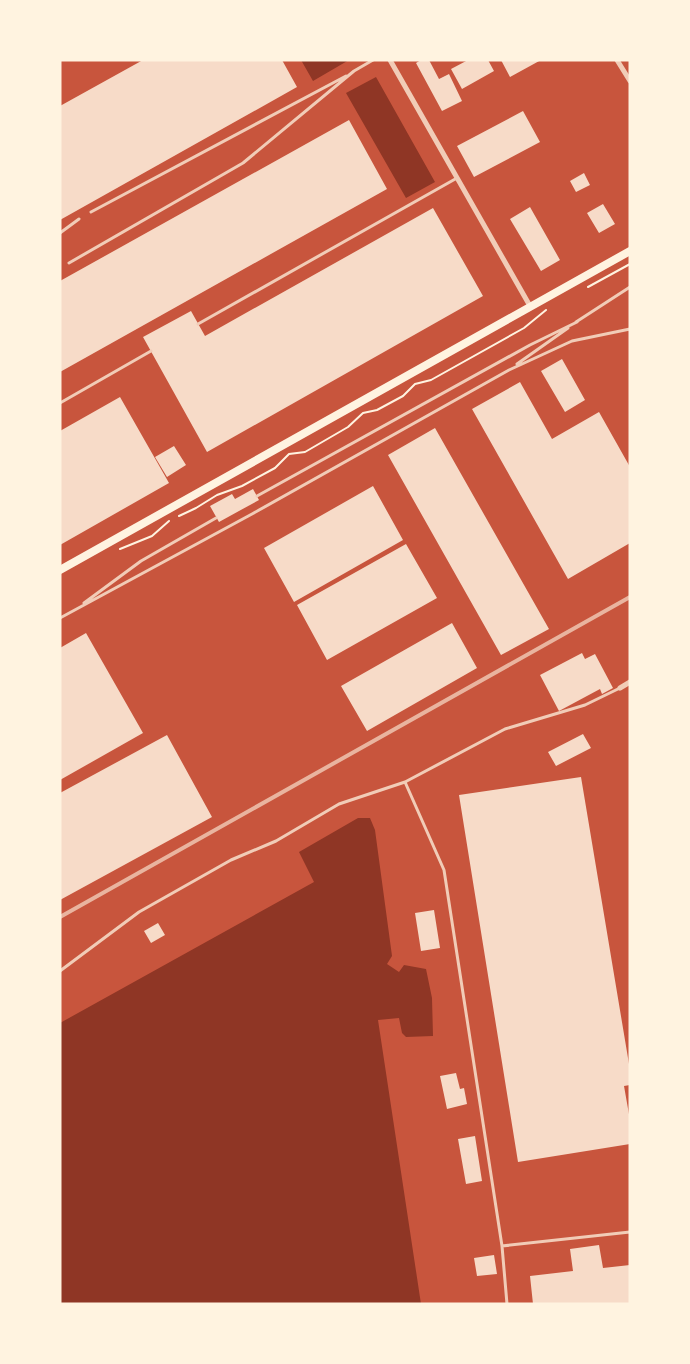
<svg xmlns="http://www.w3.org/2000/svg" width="690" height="1364" font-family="'Fira Sans Condensed',sans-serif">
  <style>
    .water { fill: #8f3625 }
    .building { fill: #f7dbc8 }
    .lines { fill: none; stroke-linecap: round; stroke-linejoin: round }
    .path { stroke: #fff3e0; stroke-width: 2 }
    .service { stroke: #f1ccb7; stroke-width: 3 }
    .minor { stroke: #f1ccb7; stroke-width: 5 }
    .secondary { stroke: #fff3e0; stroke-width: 8 }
    .rail { stroke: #e9b49f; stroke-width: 4 }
  </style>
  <rect width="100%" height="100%" fill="#c8553d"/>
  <path class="water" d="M301,60H349L313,81Z
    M376,77L435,182L406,198L346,93Z
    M358,818H370L375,830L392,956L387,964L399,972L404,965L426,969L432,998L433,1036L406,1037L402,1033L399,1018L378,1020L421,1304H60V1023L314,882L299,852Z"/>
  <path class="building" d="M143,60H282L297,87L60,220V106Z
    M421,60H429L439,79L449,74L462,101L442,111L416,63Z
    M468,60H488L494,71L462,89L451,69Z
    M501,60H541L510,77Z
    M523,111L540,142L474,177L457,146Z
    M349,120L387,189L60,372V281Z
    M584,173L590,185L576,192L570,181Z
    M603,204L615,224L599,233L587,213Z
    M530,207L560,260L541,271L510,219Z
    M433,208L483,296L207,452L143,337L191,311L205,336Z
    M562,359L585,400L565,412L541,371Z
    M520,382L552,439L599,412L630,467V543L568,579L472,409Z
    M120,397L169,483L60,545V431Z
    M435,428L549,629L501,655L388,455Z
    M174,446L186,465L167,477L155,457Z
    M373,486L403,540L294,602L264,548Z
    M253,489L259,500L219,522L210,506L232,494L235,499Z
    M406,544L437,598L327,660L297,605Z
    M452,623L477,668L367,731L341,686Z
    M86,633L143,733L60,780V648Z
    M582,653L585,659L595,654L613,688L602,694L600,689L559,711L540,675Z
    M583,734L591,748L556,766L548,752Z
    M167,735L212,817L60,900V793Z
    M581,777L630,1070V1085L624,1086L630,1120V1144L518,1162L459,795Z
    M434,910L440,948L421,951L415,913Z
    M158,923L165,935L151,943L144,931Z
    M456,1073L460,1089L464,1088L467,1104L447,1109L440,1076Z
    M475,1136L482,1181L466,1184L458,1139Z
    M599,1245L603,1268L630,1265V1304H533L530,1276L573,1271L570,1249Z
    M494,1255L497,1274L477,1276L474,1258Z"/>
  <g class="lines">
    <path class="path" d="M588,287L630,264
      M179,516L196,508L217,495L242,486L275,468L289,454L305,452L348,427L363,413L377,410L403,396L415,384L431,380L524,328L546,310
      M120,549L152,536L169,521"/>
    <path class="service" d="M91,212L346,76
      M60,233L79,219
      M69,263L243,163L354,71L373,60
      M576,322L630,287
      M198,324L457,178
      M517,364L568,328
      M60,403L151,351
      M257,496L530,345L577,322
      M84,603L141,561L216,518
      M60,618L252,514L509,370L572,341L630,329
      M405,782L444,870L502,1246L507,1304
      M60,971L139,912L231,860L276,841L339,804L405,782L505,729L585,705L620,688
      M502,1246L630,1232"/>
    <path class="minor" d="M390,60L530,306
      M617,60L630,81
      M620,688L630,682"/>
    <path class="secondary" d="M60,570L630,251"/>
    <path class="rail" d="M60,917L630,597"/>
  </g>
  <rect width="690" height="1364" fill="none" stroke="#fff3e0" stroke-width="123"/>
</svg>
